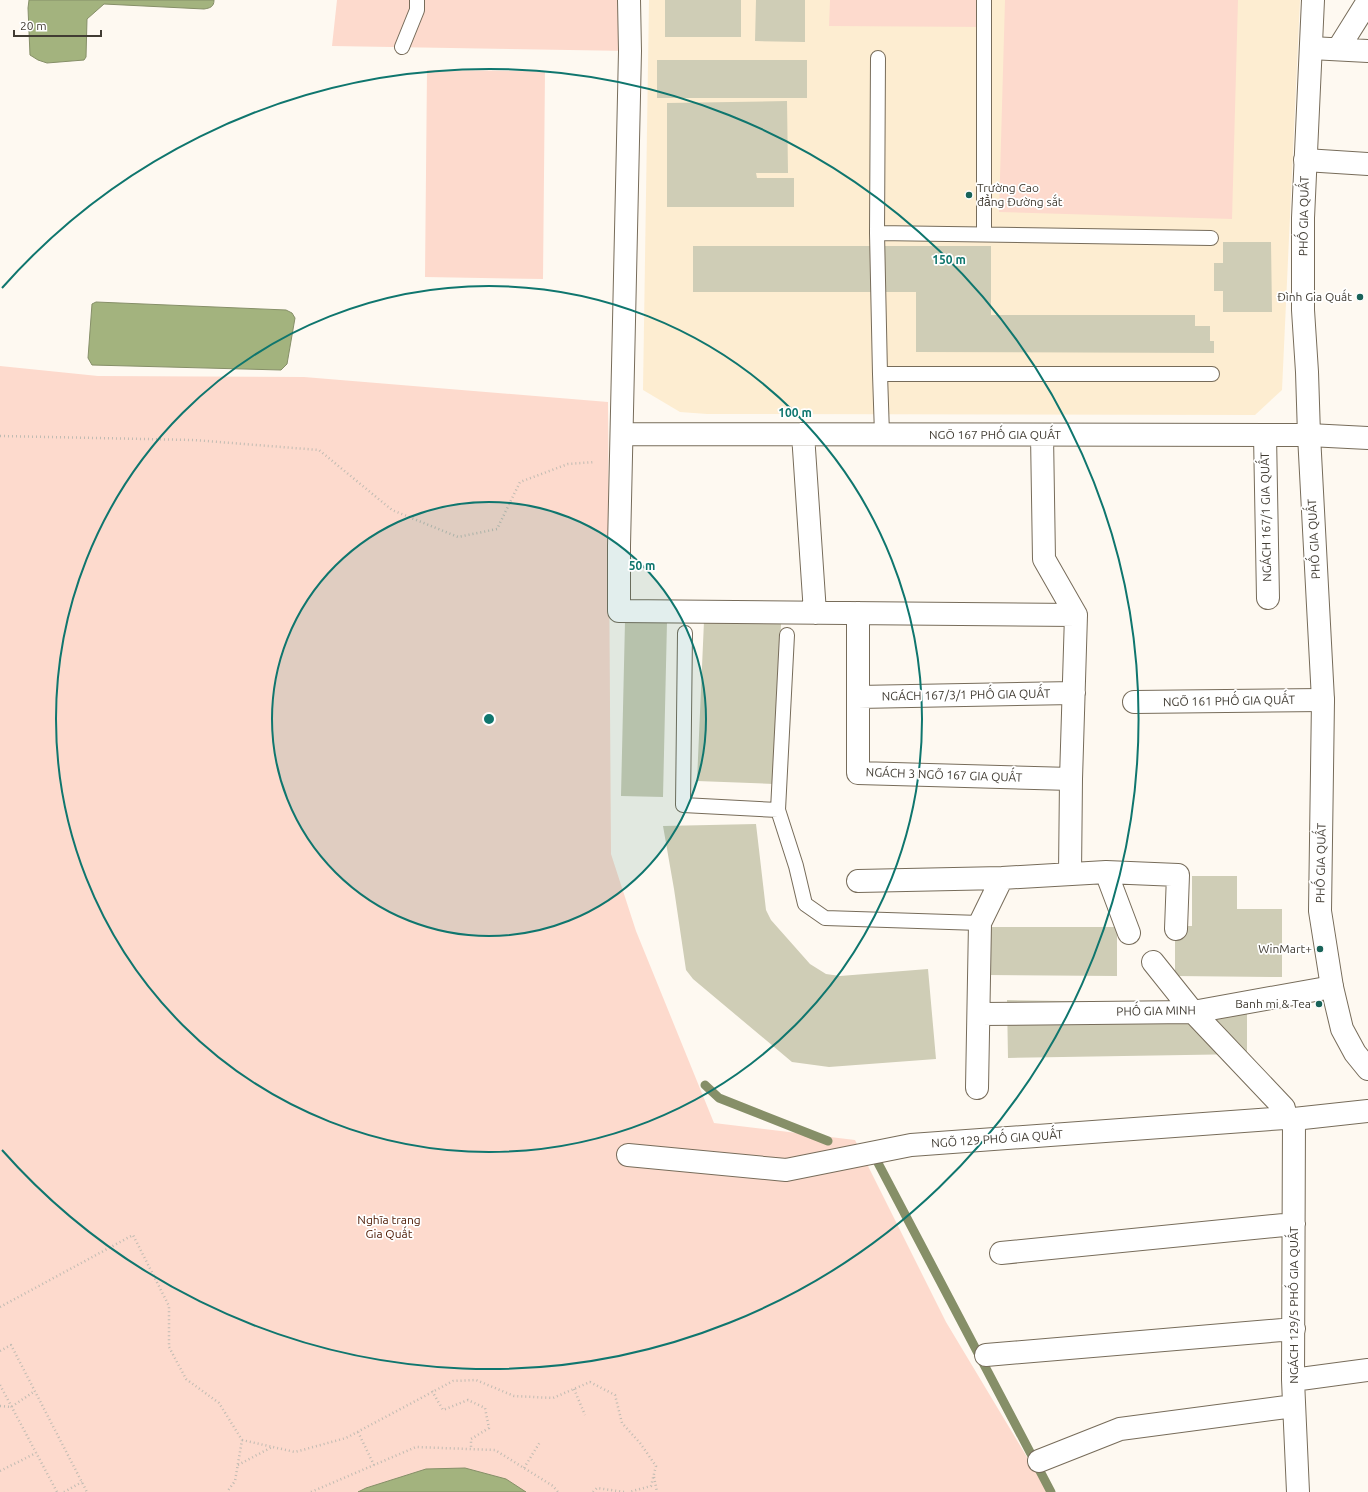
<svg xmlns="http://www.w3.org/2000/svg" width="1368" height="1492" font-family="Ubuntu,sans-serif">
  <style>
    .built { fill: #fdedd1 }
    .green { fill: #fddacd }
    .water { fill: #a3b37e; stroke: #868f68 }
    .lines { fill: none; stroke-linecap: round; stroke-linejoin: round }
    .stream { stroke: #868f68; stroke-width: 9 }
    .building { fill: #cfcdb6 }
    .lane-casing { stroke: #776c5a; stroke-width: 16 }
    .street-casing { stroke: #776c5a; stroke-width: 24 }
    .secondary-casing { stroke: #776c5a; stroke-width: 24 }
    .path { stroke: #c0bbb2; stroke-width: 2.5; stroke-dasharray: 1 3; stroke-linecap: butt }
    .lane { stroke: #fff; stroke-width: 14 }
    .street { stroke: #fff; stroke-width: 22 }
    .secondary { stroke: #fff; stroke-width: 22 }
    .ring { fill: none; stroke: #0f766e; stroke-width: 2 }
    .poi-dot { fill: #196359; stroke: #fff; stroke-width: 1.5 }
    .labels { text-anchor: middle; stroke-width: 3.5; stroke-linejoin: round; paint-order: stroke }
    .poi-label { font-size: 12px; fill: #413c33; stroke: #fff; text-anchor: end }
    .street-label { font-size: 12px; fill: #413c33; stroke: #fff }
    .park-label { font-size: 12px; fill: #4b1802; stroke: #fff }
    .centre { fill: #0f766e; stroke: #fff; stroke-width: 2 }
    .ring-label { font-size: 12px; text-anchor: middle; font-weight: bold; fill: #0f766e; stroke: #fff; stroke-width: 3.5; stroke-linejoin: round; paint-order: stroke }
  </style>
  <rect width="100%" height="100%" fill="#fef9f1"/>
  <path class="built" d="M649,0H1300L1282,390L1255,415L707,414L680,412L643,390Z"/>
  <path class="green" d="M337,0H629L630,51L332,46Z
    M830,0H988L987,27L829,26Z
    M1005,0H1238L1232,219L999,212Z
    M427,70L545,71L543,279L425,277Z
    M0,366L98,376L304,377L608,402L611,854L636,931L714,1123L855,1140L946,1322L1048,1492H0Z"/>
  <path class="water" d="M29,0H214C214,7 210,8 204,9L104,4L87,19L86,57L84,60L47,63L38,60L30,55L28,8Z
    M96,302L286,310L292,313L295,318L287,364L281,370L92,365L88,358L92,304Z
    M465,1468L506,1479L526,1492H358L366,1488L426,1469Z"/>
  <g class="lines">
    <path class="stream" d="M705,1085L719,1098L828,1141
      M878,1163L1051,1492"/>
  </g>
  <path class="building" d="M665,0H741V37H665Z
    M756,0H805V42L755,41Z
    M657,60H807V98H657Z
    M787,101L788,173H756L757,178H794V207H667V103Z
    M1223,242H1271L1272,312H1223V291H1214V263H1223Z
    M693,246H991V315H1195V326H1210V341H1214V353L916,352V292H693Z
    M625,621L667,622L663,797L621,796Z
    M704,621L781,624L774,784L697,781Z
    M756,824L766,910L771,920L810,964L826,974L840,976L928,969L936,1059L829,1067L792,1062L693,979L686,970L674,889L663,826Z
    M1192,876H1237V909H1282V977L1175,976V926H1192Z
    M988,927H1117V976L988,975Z
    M1007,1000L1247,1004V1054L1008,1058Z"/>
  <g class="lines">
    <g class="lane-casing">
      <path id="lane" d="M402,47L417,10V0
        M878,58L877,233L880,374
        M877,233L1211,238
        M984,234V0
        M882,434L880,374H1212
        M685,633L683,805L778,810L796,866L805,904L825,918L980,923
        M778,810L787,635"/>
    </g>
    <g class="street-casing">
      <path id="street" d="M629,0L630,51L619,546V611L1076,615
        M1311,48L1368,51
        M1338,49L1368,1
        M1305,160L1368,164
        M622,434L1309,435L1368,438
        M803,434L815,613
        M1042,435L1044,559L1076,615L1071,779L1070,874
        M1265,435L1268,598
        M858,613V773L1071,779
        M858,697L1074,693
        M1134,702L1323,700
        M1106,872L1129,933
        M858,881L1002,878L1106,872L1178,875L1176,929
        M1153,962L1193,1012L1284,1108L1285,1118
        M979,1014L1193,1012L1332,987
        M977,1088L980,923L1002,878
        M1294,1119L1293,1380L1298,1492
        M628,1155L786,1170L911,1145L1285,1118L1294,1119L1368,1111
        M1001,1253L1294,1224
        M986,1355L1294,1329
        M1293,1380L1368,1370
        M1039,1461L1120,1429L1294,1406"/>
    </g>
    <g class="secondary-casing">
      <path id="secondary" d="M1313,0L1303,218V310L1307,372L1309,435L1323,700L1320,911L1332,987L1342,1029L1355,1053L1368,1069"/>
    </g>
    <path class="path" d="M0,436L194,440L319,450L392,510L458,537L497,529L520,482L568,464L594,462
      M0,1307L133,1235L169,1306V1347L186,1379L219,1403L242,1440L235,1481L227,1492
      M0,1351L11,1345L87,1492
      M0,1385L57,1492
      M574,1389L585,1415
      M432,1391L443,1410L468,1400L485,1408L489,1428L471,1439V1449
      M0,1406L11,1407L35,1391
      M358,1432L374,1465
      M242,1440L295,1452L346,1438L453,1381L476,1380L514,1396L553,1398L590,1382L615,1395L622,1423L640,1443L656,1466L651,1486L629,1492
      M238,1465L272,1447
      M524,1468L540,1442
      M0,1471L36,1453
      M654,1477L657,1492
      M64,1492L82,1482
      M311,1492L416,1447L495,1450L553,1486L558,1492
      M593,1492L597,1488L624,1492"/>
    <use href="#lane" class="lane"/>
    <use href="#street" class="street"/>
    <use href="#secondary" class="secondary"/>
  </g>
  <circle cx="489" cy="719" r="217" fill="#0f766e" fill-opacity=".12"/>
  <g class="ring">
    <circle cx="489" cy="719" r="217"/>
    <circle cx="489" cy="719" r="433"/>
    <path d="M2 288A650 650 0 1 1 2 1150"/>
  </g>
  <g class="poi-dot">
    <circle cx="969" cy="195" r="4"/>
    <circle cx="1360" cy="297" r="4"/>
    <circle cx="1320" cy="949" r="4"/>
    <circle cx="1319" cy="1004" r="4"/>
  </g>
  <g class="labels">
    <g class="poi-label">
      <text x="977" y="192" text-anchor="start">Trường Cao<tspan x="977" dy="14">đẳng Đường sắt</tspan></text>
      <text x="1352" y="301">Đình Gia Quất</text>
      <text x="1312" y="953">WinMart+</text>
      <text x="1311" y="1008">Banh mi &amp; Tea</text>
    </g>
    <g class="street-label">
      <text transform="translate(1304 216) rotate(-89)" y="4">PHỐ GIA QUẤT</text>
      <text x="995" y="439">NGÕ 167 PHỐ GIA QUẤT</text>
      <text transform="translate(1266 517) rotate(-91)" y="4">NGÁCH 167/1 GIA QUẤT</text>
      <text transform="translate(1314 539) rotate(-93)" y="4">PHỐ GIA QUẤT</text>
      <text transform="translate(966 695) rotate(-1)" y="4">NGÁCH 167/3/1 PHỐ GIA QUẤT</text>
      <text transform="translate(1229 701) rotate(-1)" y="4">NGÕ 161 PHỐ GIA QUẤT</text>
      <text transform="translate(944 775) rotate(2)" y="4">NGÁCH 3 NGÕ 167 GIA QUẤT</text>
      <text transform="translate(1321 863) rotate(-89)" y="4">PHỐ GIA QUẤT</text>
      <text transform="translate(1156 1011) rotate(-1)" y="4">PHỐ GIA MINH</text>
      <text transform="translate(997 1139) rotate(-4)" y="4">NGÕ 129 PHỐ GIA QUẤT</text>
      <text transform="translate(1294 1305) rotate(-90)" y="4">NGÁCH 129/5 PHỐ GIA QUẤT</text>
    </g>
    <g class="park-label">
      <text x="389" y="1224">Nghĩa trang<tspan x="389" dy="14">Gia Quất</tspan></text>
    </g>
  </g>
  <circle cx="489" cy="719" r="6" class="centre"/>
  <g class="ring-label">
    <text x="949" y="264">150 m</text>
    <text x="795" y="417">100 m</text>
    <text x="642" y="570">50 m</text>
  </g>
  <path d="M14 30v6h87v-6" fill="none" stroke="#413c33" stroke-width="2"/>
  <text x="20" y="30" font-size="12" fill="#413c33" stroke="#ffffff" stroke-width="3" paint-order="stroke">20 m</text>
</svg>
